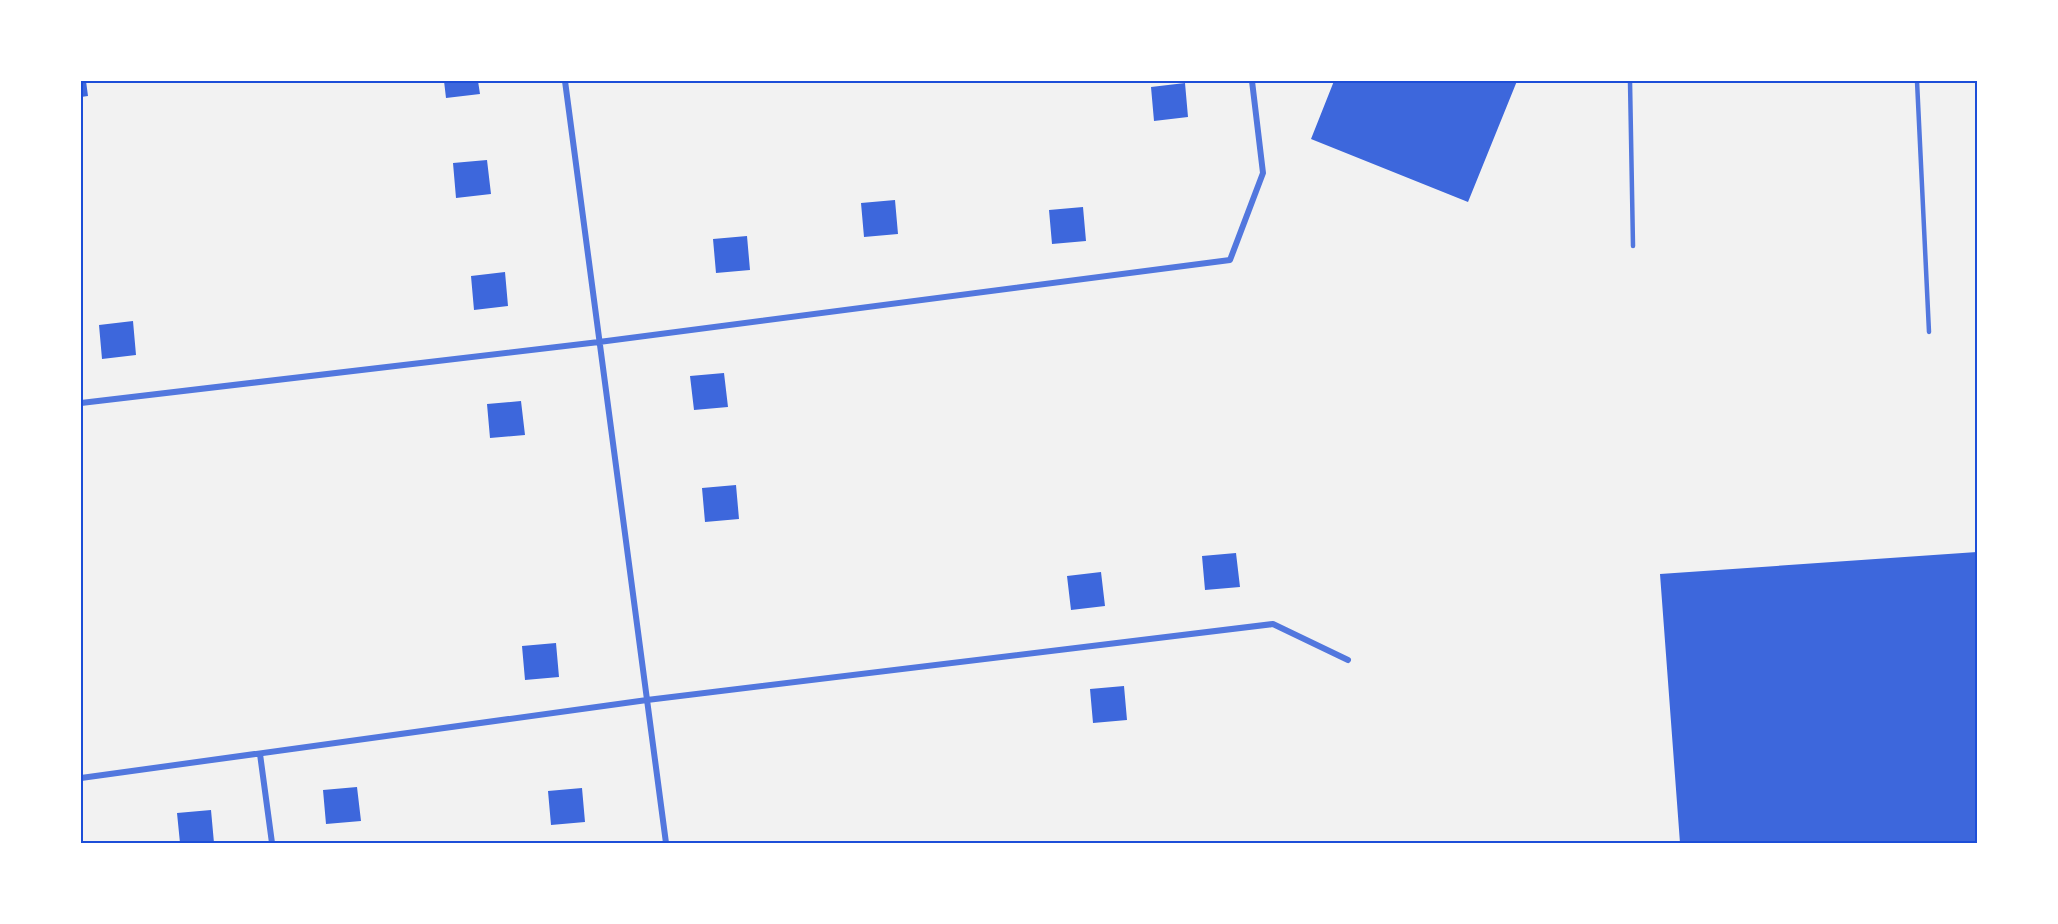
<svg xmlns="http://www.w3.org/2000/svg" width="2058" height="924" font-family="Lora,serif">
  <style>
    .building { fill: #3d67dc }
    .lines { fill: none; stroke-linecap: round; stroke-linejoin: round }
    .service { stroke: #5277de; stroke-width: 4.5 }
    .minor { stroke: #5277de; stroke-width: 6 }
    .neatline { fill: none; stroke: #1d4ed8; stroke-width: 2 }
  </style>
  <rect width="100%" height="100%" fill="#f2f2f2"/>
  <path class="building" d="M81,81H86L88,96L81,97Z
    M444,81H478L480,94L446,98Z
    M1334,81H1517L1468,202L1311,139Z
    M1185,83L1188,117L1154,121L1151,87Z
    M487,160L491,194L456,198L453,163Z
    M895,200L898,234L864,237L861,203Z
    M1083,207L1086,241L1052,244L1049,210Z
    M747,236L750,270L716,273L713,239Z
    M505,272L508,306L474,310L471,276Z
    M133,321L136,355L102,359L99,325Z
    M724,373L728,407L694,410L690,376Z
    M521,401L525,435L490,438L487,404Z
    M736,485L739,519L705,522L702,488Z
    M1977,552V841L1680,843L1660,574Z
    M1236,553L1240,587L1205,590L1202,556Z
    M1101,572L1105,606L1071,610L1067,576Z
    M556,643L559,677L525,680L522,646Z
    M1124,686L1127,720L1093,723L1090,689Z
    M357,787L361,821L326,824L323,790Z
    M582,788L585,822L551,825L548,791Z
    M211,810L214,843H180L177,813Z"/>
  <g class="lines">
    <path class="service" d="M1630,81L1633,246
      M1917,81L1929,332"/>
    <path class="minor" d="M565,81L666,843
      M81,403L599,342L1230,260L1263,173L1252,81
      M260,754L272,843
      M81,778L647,700L1273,624L1348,660"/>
  </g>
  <rect width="2058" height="924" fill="none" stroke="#ffffff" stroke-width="165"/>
  <rect x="82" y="82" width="1894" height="760" class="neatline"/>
</svg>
